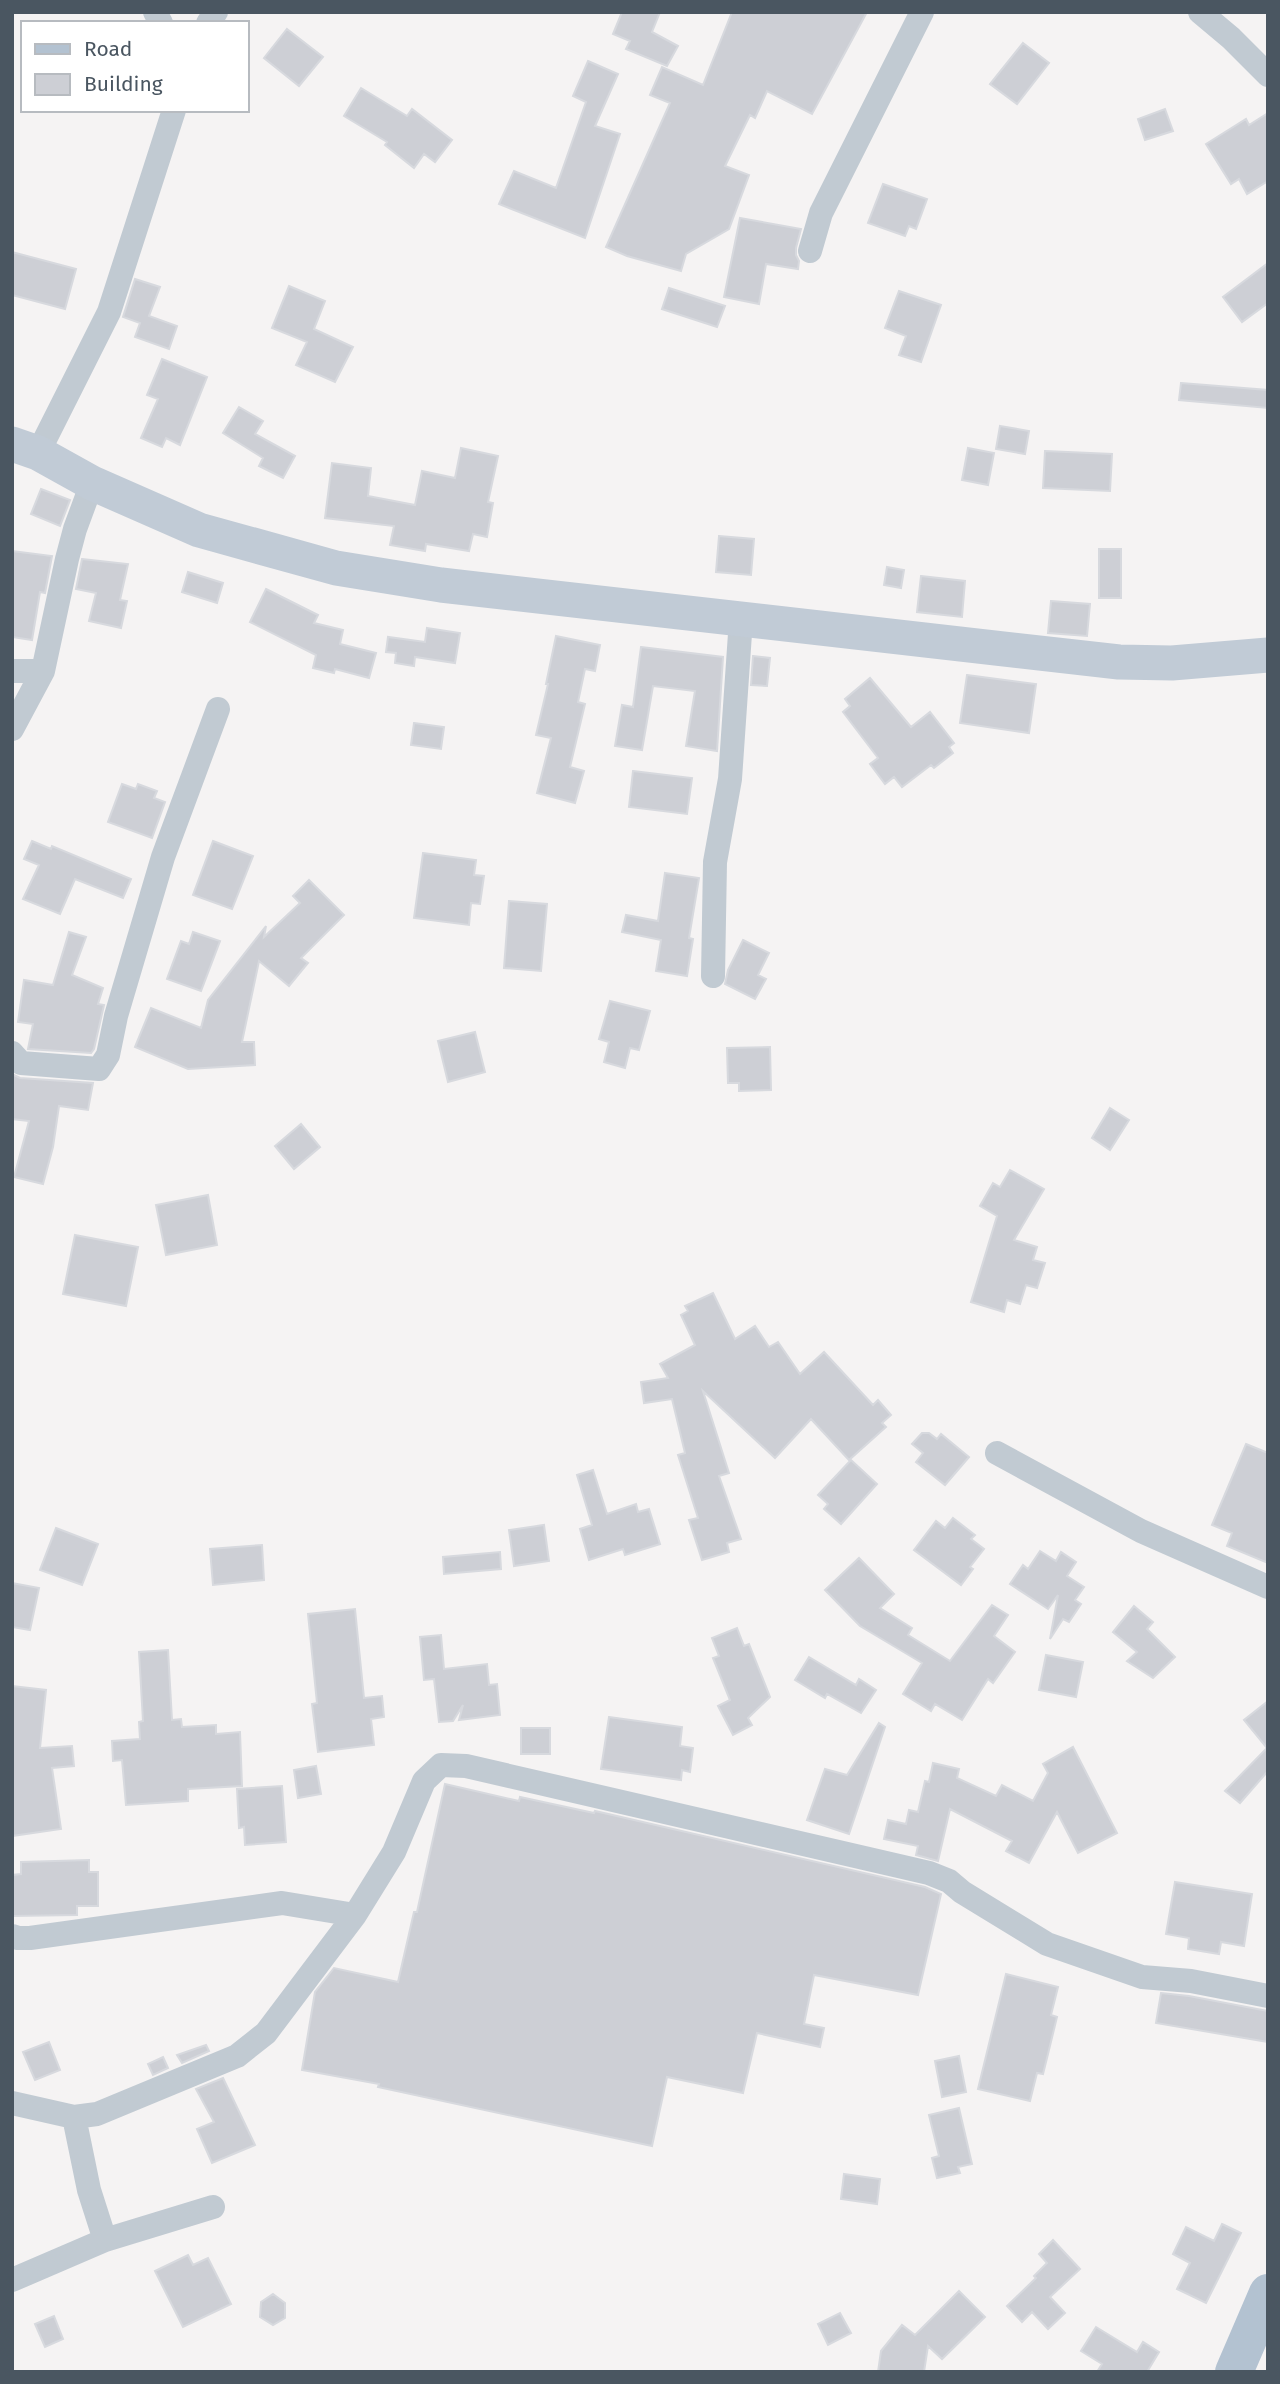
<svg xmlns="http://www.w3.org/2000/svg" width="1280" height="2384" font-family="'Fira Sans',sans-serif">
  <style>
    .building { fill: #cdcfd5; stroke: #d7d9de; stroke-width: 2 }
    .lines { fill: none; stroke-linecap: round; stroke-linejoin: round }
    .street { stroke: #c1cad2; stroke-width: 24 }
    .secondary { stroke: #c1cbd6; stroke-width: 35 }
    .primary { stroke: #b3c2d1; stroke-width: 38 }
  </style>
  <rect width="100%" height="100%" fill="#f5f3f3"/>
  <path class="building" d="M622,12H660L652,32L678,46L667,66L626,49L630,41L613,34Z
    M732,12H867L812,114L767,91L755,118L750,115L725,166L749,175L729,229L686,254L681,271L627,256L606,247L670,103L650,95L662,67L703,85Z
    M287,29L323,57L299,86L264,58Z
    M1023,43L1049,63L1017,104L990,84Z
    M588,61L618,74L595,126L620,134L585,238L499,204L514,171L556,188L586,102L573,96Z
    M361,88L407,116L412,109L452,140L435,162L424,154L414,168L385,145L387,142L344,116Z
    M1165,109L1173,131L1145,140L1138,119Z
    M1268,113V181L1247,194L1239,179L1231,184L1206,144L1246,119L1249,125Z
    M883,184L927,199L916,229L909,226L905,236L868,223Z
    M740,218L801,229L796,248V255L799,261L798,269L766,264L759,304L724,297Z
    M12,252L76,269L65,309L12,295Z
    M1268,263V303L1242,322L1223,297Z
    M135,279L160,287L149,316L177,326L169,349L135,337L140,323L123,317Z
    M289,286L325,301L314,329L353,347L335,382L296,365L307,342L272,328Z
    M669,288L725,306L717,327L662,309Z
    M899,291L941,305L921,362L899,355L906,336L885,328Z
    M162,359L207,377L180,445L166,438L162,447L141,438L158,399L147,395Z
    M1181,383L1268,390V408L1179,400Z
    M239,407L263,421L255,434L295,456L283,478L259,466L263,458L223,433Z
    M1000,426L1029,431L1025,454L996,449Z
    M461,448L498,456L488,502L493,503L487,537L473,534L469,551L426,544L425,551L390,545L394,526L325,518L332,463L371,468L368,496L415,505L422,471L455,478Z
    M968,448L994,453L988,485L962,480Z
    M1045,451L1112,454L1110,491L1043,488Z
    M41,489L70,500L60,526L31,514Z
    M719,536L754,539L751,575L716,572Z
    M1099,549H1121V598H1099Z
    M12,551L52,556L45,593L40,592L32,640L12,637Z
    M82,559L128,564L120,600L127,601L121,628L89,621L96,593L76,589Z
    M887,567L904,570L901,588L884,585Z
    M188,572L223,583L217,603L182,592Z
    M921,576L965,581L962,617L917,612Z
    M266,589L318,615L314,623L343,630L340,644L376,653L369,678L335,669L334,673L313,668L316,655L250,622Z
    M1051,601L1090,604L1087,636L1048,633Z
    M427,628L460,633L455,663L415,657L414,666L395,663L396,653L386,652L388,637L425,642Z
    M556,636L600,645L595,671L585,669L578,702L585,704L570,767L584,771L575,803L537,793L551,738L536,735L548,684H546Z
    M641,647L723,657L717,751L686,746L695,691L653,686L642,750L615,746L622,705L633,707Z
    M753,656L770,658L767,686L751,685Z
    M967,675L1036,684L1029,733L960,723Z
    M870,678L911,727L930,712L954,743L949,747L953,753L934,768L931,765L902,787L894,777L885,784L870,764L878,758L843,712L850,706L845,699Z
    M414,723L444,727L441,749L411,745Z
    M633,771L692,778L687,814L629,807Z
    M122,784L136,789L138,784L157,791L154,798L165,802L152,838L108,822Z
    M32,841L51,849L52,846L131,879L123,898L75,879L60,914L23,899L39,865L24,859Z
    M213,841L253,856L232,909L193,895Z
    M423,853L476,860L474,875L484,876L480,904L471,903L469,925L414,918Z
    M665,873L699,878L689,938L693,939L687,976L656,971L661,940L622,932L626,915L658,921Z
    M309,880L344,915L301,958L308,963L289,986L259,961L242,1042H254L255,1065L188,1069L135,1047L151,1008L201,1028L208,1000L266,926L264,937L300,903L293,896Z
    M509,901L547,904L541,971L504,968Z
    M69,932L86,937L72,975L103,988L98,1004L104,1005L94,1049L91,1053L28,1049L33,1024L18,1022L24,980L53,985Z
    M193,932L220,941L201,991L167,979L181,941L189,944Z
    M743,940L769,953L758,975L766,979L755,999L725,984L728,970Z
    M610,1001L650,1011L639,1050L630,1048L625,1068L604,1062L609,1042L599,1039Z
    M475,1032L485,1072L448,1082L438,1041Z
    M770,1047L771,1090L739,1091V1083H728L727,1048Z
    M12,1074L20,1078L93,1083L88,1110L59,1106L53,1147L43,1184L14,1177L29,1121L12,1119Z
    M1110,1108L1129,1120L1110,1150L1092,1138Z
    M301,1124L320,1147L294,1169L275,1146Z
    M1010,1170L1044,1189L1014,1240L1037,1247L1033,1260L1045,1263L1037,1288L1026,1285L1020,1304L1007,1300L1004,1312L971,1302L997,1216L980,1206L993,1183L1000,1187Z
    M208,1195L217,1245L166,1255L156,1205Z
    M75,1235L138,1247L126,1306L63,1294Z
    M713,1293L735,1339L755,1326L769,1347L778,1342L800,1374L824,1352L873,1405L878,1400L891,1415L882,1423L886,1427L849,1460L811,1419L775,1458L703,1391L729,1473L719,1476L741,1539L727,1543L729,1552L702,1560L689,1520L698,1518L678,1455L685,1453L672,1399L644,1403L641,1382L668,1378L660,1364L695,1345L681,1315L688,1311L685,1306Z
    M922,1433H929L937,1439L941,1434L969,1457L945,1485L916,1462L923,1453L912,1444Z
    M1246,1444L1268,1453V1563L1227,1546L1232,1533L1212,1525Z
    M851,1460L877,1484L841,1524L824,1509L828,1504L818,1495Z
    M593,1470L607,1514L636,1504L638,1512L649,1509L660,1544L625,1555L623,1549L589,1560L580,1529L592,1525L577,1475Z
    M953,1518L975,1535L971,1539L984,1549L970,1567L973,1569L961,1585L914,1550L936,1521L945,1528Z
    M544,1525L549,1561L514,1566L509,1530Z
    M56,1528L98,1544L82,1585L40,1570Z
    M262,1545L264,1580L213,1585L210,1549Z
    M1040,1551L1056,1561L1061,1552L1076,1562L1067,1576L1084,1587L1075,1600L1081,1604L1069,1622L1063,1619L1050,1639L1058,1595L1048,1609L1010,1584L1023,1565L1028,1569Z
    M500,1552L501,1569L444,1574L443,1557Z
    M859,1558L894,1594L880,1608L912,1628L908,1635L950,1661L992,1605L1008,1615L994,1636L1015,1652L993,1683L988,1679L962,1720L935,1704L931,1711L903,1694L922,1663L860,1626L825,1590Z
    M12,1583L39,1588L30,1630L12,1627Z
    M1134,1606L1153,1622L1147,1629L1175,1657L1153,1678L1127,1661L1137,1652L1113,1632Z
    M355,1609L364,1698L382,1696L384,1717L371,1719L374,1745L318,1752L312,1704L317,1703L308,1614Z
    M737,1628L744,1646L749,1644L770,1697L748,1718L752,1725L733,1735L718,1706L730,1700L713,1658L719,1656L712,1638Z
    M441,1635L444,1669L487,1664L489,1685L497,1684L500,1715L459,1720L463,1705L453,1721L439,1722L434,1679L424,1680L420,1637Z
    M168,1650L172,1720L181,1719L182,1727L216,1725V1734L240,1732L242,1786L188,1789V1801L126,1805L122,1760L113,1761L112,1741L140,1739L139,1722L143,1721L139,1652Z
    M1046,1655L1083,1662L1076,1697L1039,1690Z
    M809,1657L856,1685L859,1679L876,1690L861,1713L827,1694L825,1698L795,1680Z
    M12,1686L46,1690L40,1748L72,1746L74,1766L52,1768L61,1829L12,1836Z
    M1268,1701V1771L1240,1803L1225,1791L1267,1748L1244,1720Z
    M609,1717L682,1727L680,1746L693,1748L690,1772L682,1770L681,1780L601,1769Z
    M879,1723L885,1727L849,1834L807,1820L825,1769L847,1775Z
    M521,1728H550V1754H521Z
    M1073,1747L1117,1833L1078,1853L1057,1812L1029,1863L1006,1851L1012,1841L950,1809L938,1861L916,1855L918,1846L884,1839L888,1820L906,1824L909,1810L918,1812L925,1781L929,1782L933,1763L959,1769L957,1778L996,1796L1002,1785L1033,1801L1048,1773L1043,1764Z
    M316,1766L321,1794L298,1798L294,1770Z
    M445,1784L519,1801L520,1797L594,1813L595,1811L925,1887L941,1894L918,1995L814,1975L804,2024L824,2028L820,2047L757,2033L743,2093L667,2077L652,2146L378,2087L379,2084L302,2070L315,1992L334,1968L398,1982L414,1912H417Z
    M282,1786L286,1842L245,1845L244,1827L239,1828L237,1789Z
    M89,1860V1872H98V1906H77V1915L12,1916V1875L21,1874V1862Z
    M1175,1882L1252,1894L1244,1946L1221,1942L1219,1954L1188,1949L1189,1938L1166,1934Z
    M1006,1974L1058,1987L1051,2015L1057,2017L1048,2054L1043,2074L1037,2073L1030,2101L978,2089Z
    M1161,1993L1189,1996L1268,2011V2042L1156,2023Z
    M49,2042L60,2070L35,2080L23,2052Z
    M206,2045L209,2051L182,2063L177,2055Z
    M959,2056L966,2092L942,2097L935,2061Z
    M163,2057L168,2068L153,2075L148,2064Z
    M223,2078L255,2145L212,2163L197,2129L214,2122L196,2089Z
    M959,2108L972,2164L958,2167L960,2173L937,2178L932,2158L939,2156L929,2115Z
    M844,2174L880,2179L877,2204L841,2199Z
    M1222,2224L1241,2233L1206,2303L1177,2289L1190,2263L1173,2254L1186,2227L1214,2241Z
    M1053,2240L1080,2269L1050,2297L1065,2313L1048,2329L1032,2312L1022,2322L1007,2306L1036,2278L1034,2276L1047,2263L1039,2254Z
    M188,2255L193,2265L208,2258L231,2304L183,2327L155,2271Z
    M959,2291L985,2317L942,2359L928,2346L924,2372H878L881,2351L902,2325L915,2335Z
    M273,2294L285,2303V2318L273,2325L260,2317L261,2302Z
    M840,2313L851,2333L828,2345L818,2324Z
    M54,2316L63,2339L45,2347L35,2324Z
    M1096,2327L1137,2352L1143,2342L1159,2352L1147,2372H1097L1102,2364L1081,2351Z"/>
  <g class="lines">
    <path class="street" d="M155,12L161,23
      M1200,12L1231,38L1268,75
      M208,23L216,12
      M810,251L821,213L922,12
      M38,453L109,312L174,110
      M12,671H43
      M12,729L43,671L67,559L75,529L92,483
      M713,976L715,862L730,779L741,619
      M12,1053L21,1063L99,1069L108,1055L116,1016L163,857L218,709
      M997,1453L1141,1531L1268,1587
      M12,1936L18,1938H30L282,1903L355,1915
      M12,2103L74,2117L97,2114L237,2056L266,2033L355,1915L394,1852L424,1781L441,1765L466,1766L929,1873L949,1881L962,1892L1047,1944L1142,1977L1191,1981L1268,1996
      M74,2117L89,2190L105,2240
      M12,2280L105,2240L213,2207"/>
    <path class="secondary" d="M12,444L38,453L92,483L199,530L336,568L441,585L1119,662L1172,663L1268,655"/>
    <path class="primary" d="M1234,2372L1268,2293"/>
  </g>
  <rect width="1280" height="2384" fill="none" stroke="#4a5661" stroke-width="28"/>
  <rect x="21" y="21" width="228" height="91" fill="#ffffff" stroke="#b7bbc0" stroke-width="2"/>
  <rect x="35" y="44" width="35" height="10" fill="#b3c2d1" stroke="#b7bbc0" stroke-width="2"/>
  <text x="84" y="56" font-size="21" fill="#4a5661">Road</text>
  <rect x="35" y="74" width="35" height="21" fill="#cdcfd5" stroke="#b7bbc0" stroke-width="2"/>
  <text x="84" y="91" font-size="21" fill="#4a5661">Building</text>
</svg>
